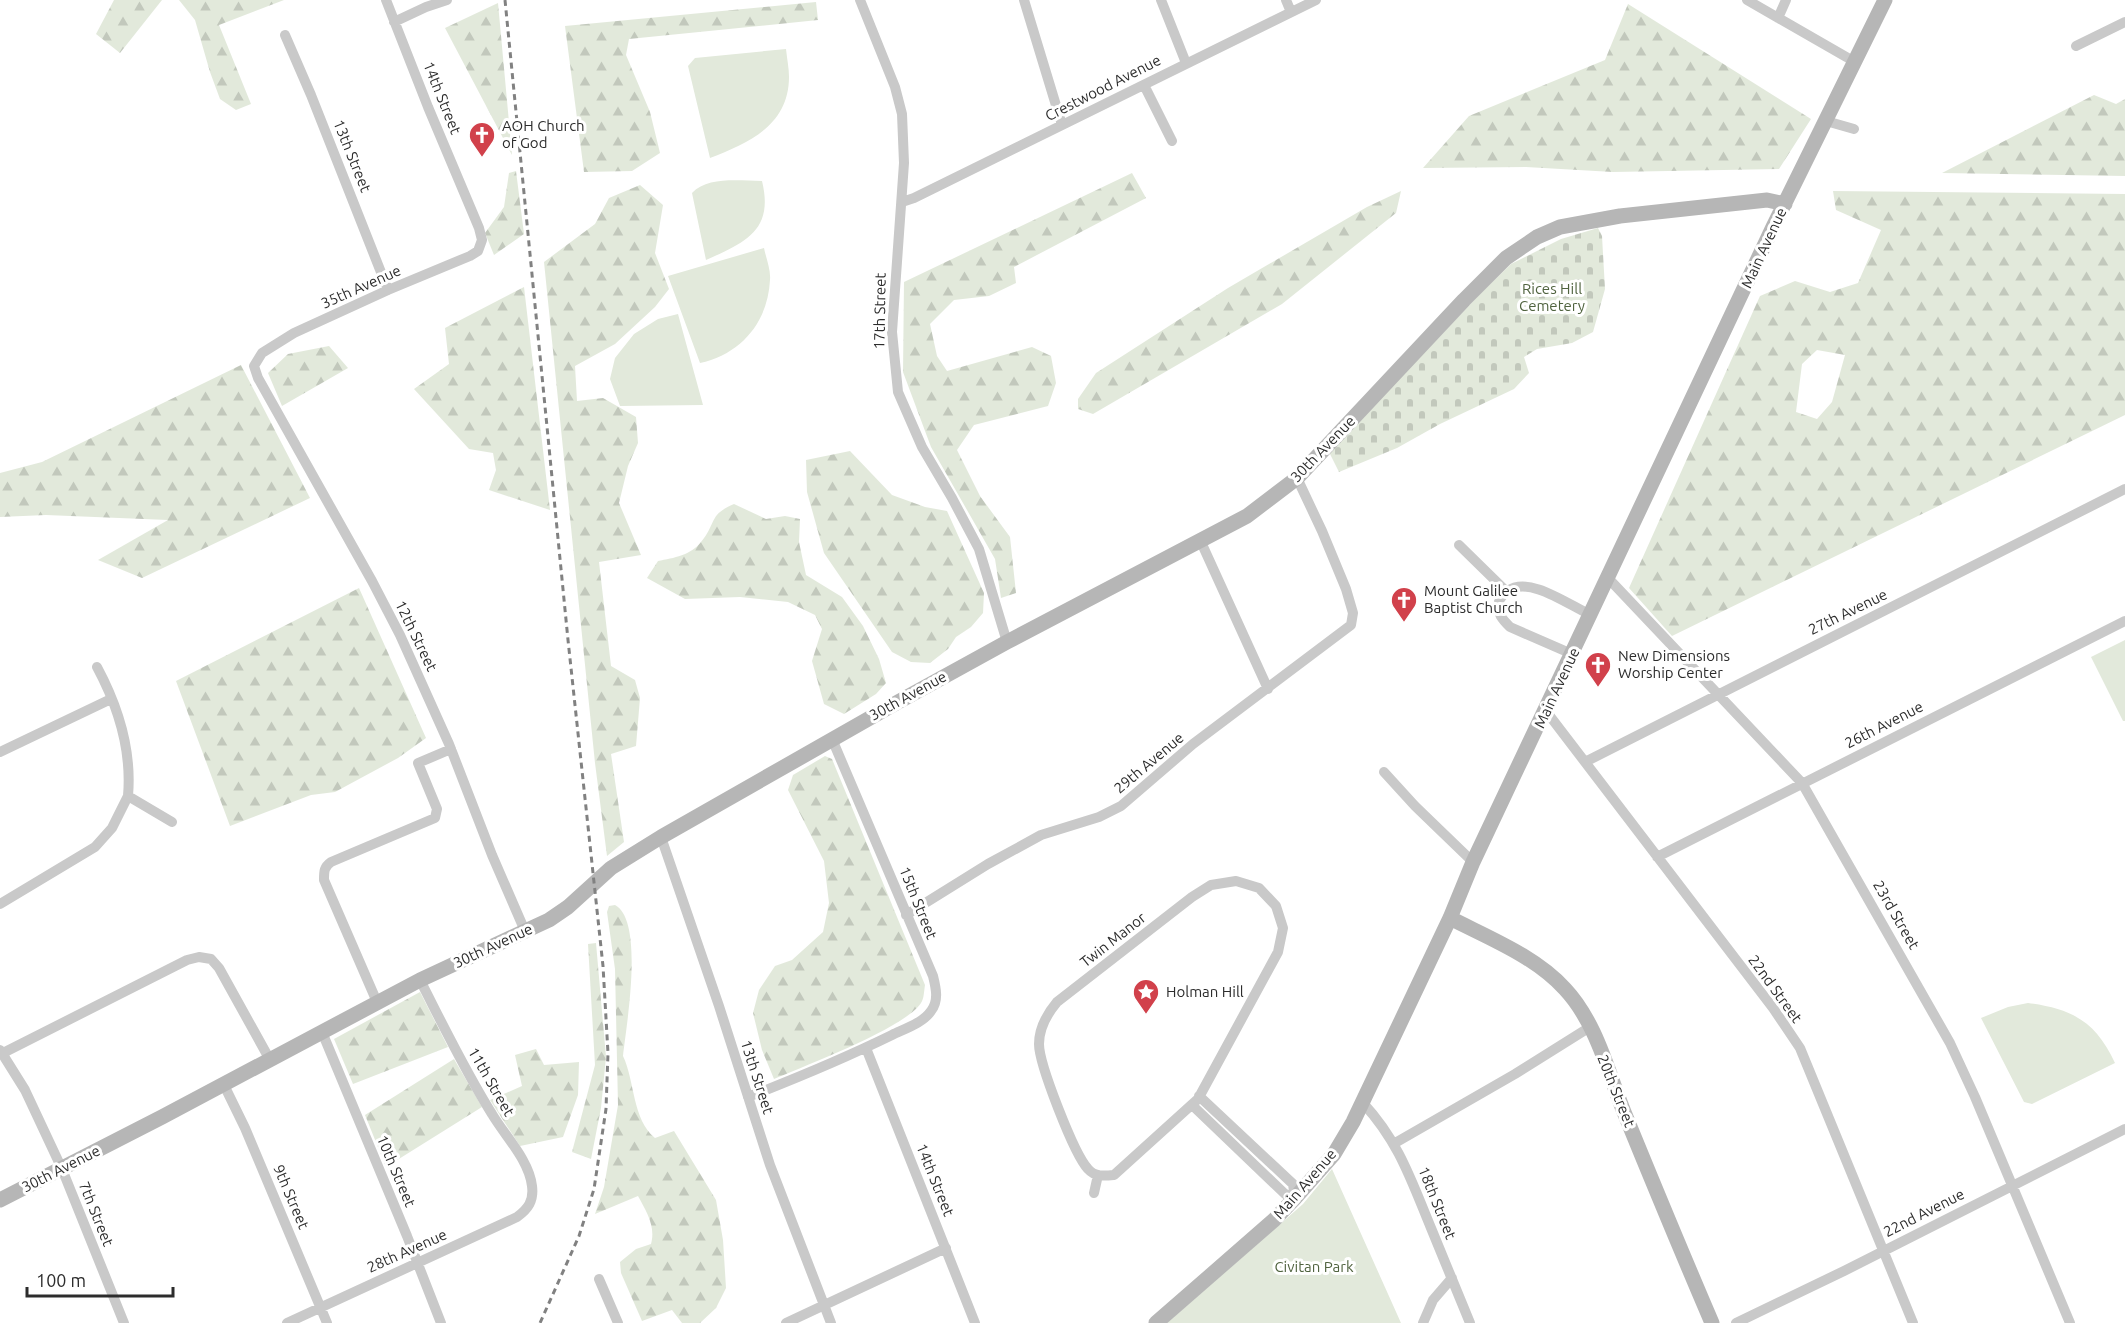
<svg xmlns="http://www.w3.org/2000/svg" width="2125" height="1323" font-family="Ubuntu,sans-serif">
  <style>
    .forest { fill: url(#forest-firs); fill-rule: evenodd }
    .cemetery { fill: url(#cemetery-stones) }
    .park { fill: #e2e9db }
    .lines { fill: none; stroke-linecap: round; stroke-linejoin: round }
    .street { stroke: #c9c9c9; stroke-width: 10 }
    .secondary { stroke: #b6b6b6; stroke-width: 15 }
    .rail { stroke: #818181; stroke-width: 3; stroke-dasharray: 6 4.5; stroke-linecap: butt }
    .labels { text-anchor: middle; stroke-width: 6; stroke-linejoin: round; paint-order: stroke }
    .street-label { font-size: 15px; fill: #2c2c2c; stroke: #fff }
    .poi-label { font-size: 15px; fill: #2c2c2c; stroke: #fff; text-anchor: start }
    .park-label { font-size: 15px; fill: #50633f; stroke: #fff }
  </style>
  <defs>
    <pattern id="forest-firs" width="22" height="20" patternUnits="userSpaceOnUse" patternTransform="scale(1.5)"><rect width="22" height="20" fill="#e2e9db"/><path d="M5 1l3.5 6h-7zM16 11l3.5 6h-7z" fill="#c2c8bc"/></pattern>
    <pattern id="cemetery-stones" width="16" height="16" patternUnits="userSpaceOnUse" patternTransform="scale(1.5)"><rect width="16" height="16" fill="#e2e9db"/><path d="M2 7V4a2 2 0 0 1 4 0v3zM10 15v-3a2 2 0 0 1 4 0v3z" fill="#c2c8bc"/></pattern>
  </defs>
  <rect width="100%" height="100%" fill="#fff"/>
  <path class="forest" d="M114,0H162L120,53L96,34Z
    M179,0H284L219,25L251,104L236,110L220,99L210,72L195,20Z
    M816,2L818,20L629,39L626,55L650,112L660,153L632,171L584,172L565,26Z
    M498,3L512,155L445,28Z
    M1628,4L1811,119L1779,169L1613,172L1526,167L1423,168L1469,116L1605,60Z
    M2094,95L2116,104L2125,99V176L1942,173Z
    M516,171L524,234L494,255L485,233L504,207L509,173Z
    M1132,173L1146,198L1014,267L1016,283L989,296L954,300L930,324L937,356L947,371L1032,347L1051,356L1056,383L1048,406L974,425L957,450L980,496L1010,537L1016,593L1001,598L995,559L931,447L903,372L904,282Z
    M640,185L663,205L655,253L669,289L655,307L615,344L575,366L577,401L603,398L636,417L638,443L628,466L619,503L641,555L599,562L611,666L635,680L640,698L636,746L611,754L624,842L607,856L595,763L544,262L595,224L609,198Z
    M1401,191L1396,213L1282,304L1093,414L1078,409V399L1096,373L1228,288L1367,207Z
    M1833,191L2125,194V415L1672,636L1629,588L1760,296L1795,281L1830,292L1858,283L1881,230L1836,210ZM1817,350L1845,355L1832,402L1817,419L1796,412L1802,364Z
    M524,287L550,510L489,490L496,470L493,453L469,449L414,389L449,364L445,328Z
    M329,346L348,368L282,406L268,373L288,354Z
    M241,365L310,498L142,578L98,560L168,520L46,515L0,517V473L42,462Z
    M850,451L892,495L925,507L947,511L984,593L983,613L971,627L956,637L948,649L930,663L911,662L892,652L824,553L807,492L806,460Z
    M734,504L766,519L785,516L800,519L799,542L806,575L842,597L863,626L879,659L886,683L876,694L844,714L824,704L812,661L822,629L815,615L788,602L740,597L685,599L647,578L658,561C674,558 691,555 701,542C717,523 708,515 734,504Z
    M359,588L426,738L398,758L335,792L311,795L230,826L176,681Z
    M825,756L832,759L925,985C924,991 924,999 921,1003C905,1028 804,1066 774,1079L762,1050L753,1013L759,990L775,966L792,960L823,932L829,903L824,861L788,790L793,775Z
    M615,905C645,921 626,1027 623,1056C635,1081 632,1119 655,1138L674,1131L716,1200L723,1240L726,1288L716,1308L700,1323H682L672,1310L642,1321L621,1273L620,1262L636,1249L651,1244C656,1226 646,1211 638,1196L595,1214L604,1187L618,1105L615,969L607,912L609,906Z
    M596,943L606,1057L601,1108L591,1159L572,1152L595,1065L588,944Z
    M420,992L448,1047L353,1084L334,1039Z
    M536,1049L544,1065L579,1062L578,1095L563,1137L520,1146L490,1100L522,1086L515,1055Z
    M454,1059L482,1107L386,1167L365,1115Z"/>
  <path class="cemetery" d="M1598,228L1602,236L1605,289L1593,332L1572,343L1537,349L1524,357L1529,373L1514,389L1440,424L1397,448L1339,472L1329,452L1481,293L1511,264L1561,239Z"/>
  <path class="park" d="M786,49C787,59 789,68 789,77C789,125 749,143 710,158L688,66L695,58Z
    M762,181C774,230 746,242 706,260L692,193C708,176 740,181 762,181Z
    M764,248C766,258 771,270 770,280C768,322 741,354 700,363L668,276Z
    M678,314L703,405L620,406L610,379L615,358L634,334L658,319Z
    M2125,640V721H2123L2091,657Z
    M2028,1003C2073,1009 2096,1022 2115,1063L2032,1104L2024,1102L1981,1018L2008,1007Z
    M1332,1169L1401,1323H1167L1303,1204Z"/>
  <g class="lines">
    <path class="street" d="M386,0L428,107L479,228L482,240L478,251L470,256L388,290L294,333L262,353L254,366L258,378L372,581L400,635L449,744L492,855L525,931
      M860,0L895,87L902,114L904,163L892,332L898,392L922,447L952,498L979,549L1007,642
      M1024,0L1062,125
      M1161,0L1186,63
      M1286,0L1291,12
      M1747,0L1855,62
      M1778,18L1786,0
      M394,22L426,7L447,0
      M285,35L311,95L388,290
      M2076,46L2125,22
      M1144,85L1172,141
      M1826,121L1854,129
      M902,202L914,198L1316,0
      M1201,542L1268,689
      M1459,545L1507,592
      M1608,578L1802,783L1950,1043L1975,1097L2070,1323
      M1572,654L1510,627C1503,620 1496,613 1499,602C1500,597 1504,594 1508,591C1529,575 1570,606 1591,615
      M97,667C119,708 132,750 128,796L172,822
      M1546,711L1773,1008L1800,1048L1913,1323
      M0,752L111,699
      M1585,762L2125,489
      M1384,772L1415,806L1473,862
      M661,837L719,1006L770,1165L831,1323
      M1657,857L2125,621
      M1236,881L1259,888L1276,906L1283,928L1278,952L1198,1099L1114,1175C1104,1176 1095,1177 1088,1169C1074,1154 1039,1064 1039,1044C1039,1027 1047,1014 1057,1002L1192,897L1211,885Z
      M0,904L95,847L112,828L128,796
      M906,915L988,864L1041,835L1099,817L1121,806L1193,744L1351,625L1353,613L1346,589L1322,531L1297,478
      M377,1002L324,880C324,871 324,867 331,862L435,818L437,809L418,763L451,749
      M322,1032L407,1236L441,1323
      M866,1048L975,1323
      M0,1050L25,1090L62,1169L124,1323
      M3,1053L187,960L199,957L211,959L219,968L270,1060
      M224,1085L245,1128L327,1323
      M748,1097C797,1078 845,1058 892,1035C904,1029 923,1023 931,1011C939,1001 936,988 933,976L832,739
      M1363,1103C1399,1142 1411,1180 1431,1228C1444,1260 1457,1291 1470,1323
      M1192,1105L1285,1194L1295,1198L1293,1184L1199,1096
      M1395,1143L1515,1074L1590,1027
      M1094,1193L1098,1175
      M599,1279L618,1323
      M287,1323L517,1217C528,1209 534,1201 532,1186C529,1160 505,1136 492,1114C465,1071 443,1025 420,980
      M786,1323L946,1248
      M1423,1323L1433,1300L1452,1278
      M1736,1323L1844,1271L2125,1129"/>
    <path class="secondary" d="M1450,918C1489,938 1535,956 1565,989C1596,1022 1608,1072 1624,1112C1653,1183 1682,1253 1712,1323
      M0,1200L162,1117L420,980L549,920L568,907L611,868L661,837L898,702L1007,642L1247,516L1297,478L1464,300L1506,258L1537,237L1560,227L1620,216L1767,200L1785,204
      M1156,1323L1274,1220L1295,1198L1334,1154L1353,1122L1450,918L1473,862L1773,227L1885,0"/>
    <path class="rail" d="M505,0L568,640L603,966L608,1053L606,1109L594,1189L579,1236L540,1323"/>
  </g>
  <defs>
    <g id="church-pin" transform="scale(1.35)"><path d="M0 17L-7.5 6A9.5 9.5 0 1 1 7.5 6Z" fill="#d1414b" stroke="#fff"/><path d="M-1.2-6h2.4v3.5h3.3v2.4h-3.3V6h-2.4V-.1h-3.3v-2.4h3.3Z" fill="#fff"/></g>
    <g id="sight-pin" transform="scale(1.35)"><path d="M0 17L-7.5 6A9.5 9.5 0 1 1 7.5 6Z" fill="#d1414b" stroke="#fff"/><path d="M0-6L1.8-2.2L6-1.7L2.9 1.2L3.7 5.4L0 3.3L-3.7 5.4L-2.9 1.2L-6-1.7L-1.8-2.2Z" fill="#fff"/></g>
  </defs>
  <g fill-rule="evenodd">
    <use href="#church-pin" x="482" y="135"/>
    <use href="#church-pin" x="1404" y="600"/>
    <use href="#church-pin" x="1598" y="665"/>
    <use href="#sight-pin" x="1146" y="992"/>
  </g>
  <g class="labels">
    <g class="street-label">
      <text transform="translate(1103 88) rotate(-27)" y="5">Crestwood Avenue</text>
      <text transform="translate(442 98) rotate(68)" y="5">14th Street</text>
      <text transform="translate(352 156) rotate(68)" y="5">13th Street</text>
      <text transform="translate(1764 248) rotate(-65)" y="5">Main Avenue</text>
      <text transform="translate(361 287) rotate(-24)" y="5">35th Avenue</text>
      <text transform="translate(880 311) rotate(-89)" y="5">17th Street</text>
      <text transform="translate(1323 449) rotate(-46)" y="5">30th Avenue</text>
      <text transform="translate(1848 612) rotate(-26)" y="5">27th Avenue</text>
      <text transform="translate(416 636) rotate(64)" y="5">12th Street</text>
      <text transform="translate(1557 688) rotate(-65)" y="5">Main Avenue</text>
      <text transform="translate(908 696) rotate(-29)" y="5">30th Avenue</text>
      <text transform="translate(1884 725) rotate(-27)" y="5">26th Avenue</text>
      <text transform="translate(1149 763) rotate(-40)" y="5">29th Avenue</text>
      <text transform="translate(918 903) rotate(68)" y="5">15th Street</text>
      <text transform="translate(1896 915) rotate(60)" y="5">23rd Street</text>
      <text transform="translate(1113 940) rotate(-38)" y="5">Twin Manor</text>
      <text transform="translate(493 946) rotate(-25)" y="5">30th Avenue</text>
      <text transform="translate(1775 989) rotate(54)" y="5">22nd Street</text>
      <text transform="translate(757 1077) rotate(72)" y="5">13th Street</text>
      <text transform="translate(491 1082) rotate(60)" y="5">11th Street</text>
      <text transform="translate(1616 1091) rotate(68)" y="5">20th Street</text>
      <text transform="translate(61 1169) rotate(-27)" y="5">30th Avenue</text>
      <text transform="translate(396 1171) rotate(67)" y="5">10th Street</text>
      <text transform="translate(935 1180) rotate(68)" y="5">14th Street</text>
      <text transform="translate(1305 1184) rotate(-49)" y="5">Main Avenue</text>
      <text transform="translate(291 1197) rotate(67)" y="5">9th Street</text>
      <text transform="translate(1437 1203) rotate(68)" y="5">18th Street</text>
      <text transform="translate(1924 1213) rotate(-27)" y="5">22nd Avenue</text>
      <text transform="translate(96 1214) rotate(68)" y="5">7th Street</text>
      <text transform="translate(407 1251) rotate(-24)" y="5">28th Avenue</text>
    </g>
    <g class="poi-label">
      <text x="502" y="131">AOH Church<tspan x="502" dy="17">of God</tspan></text>
      <text x="1424" y="596">Mount Galilee<tspan x="1424" dy="17">Baptist Church</tspan></text>
      <text x="1618" y="661">New Dimensions<tspan x="1618" dy="17">Worship Center</tspan></text>
      <text x="1166" y="997">Holman Hill</text>
    </g>
    <g class="park-label">
      <text x="1552" y="294">Rices Hill<tspan x="1552" dy="17">Cemetery</tspan></text>
      <text x="1314" y="1272">Civitan Park</text>
    </g>
  </g>
  <path d="M27 1287v9h146v-9" fill="none" stroke="#2c2c2c" stroke-width="3"/>
  <text x="36" y="1287" font-size="18" fill="#2c2c2c" stroke="#ffffff" stroke-width="4.5" paint-order="stroke">100 m</text>
</svg>
